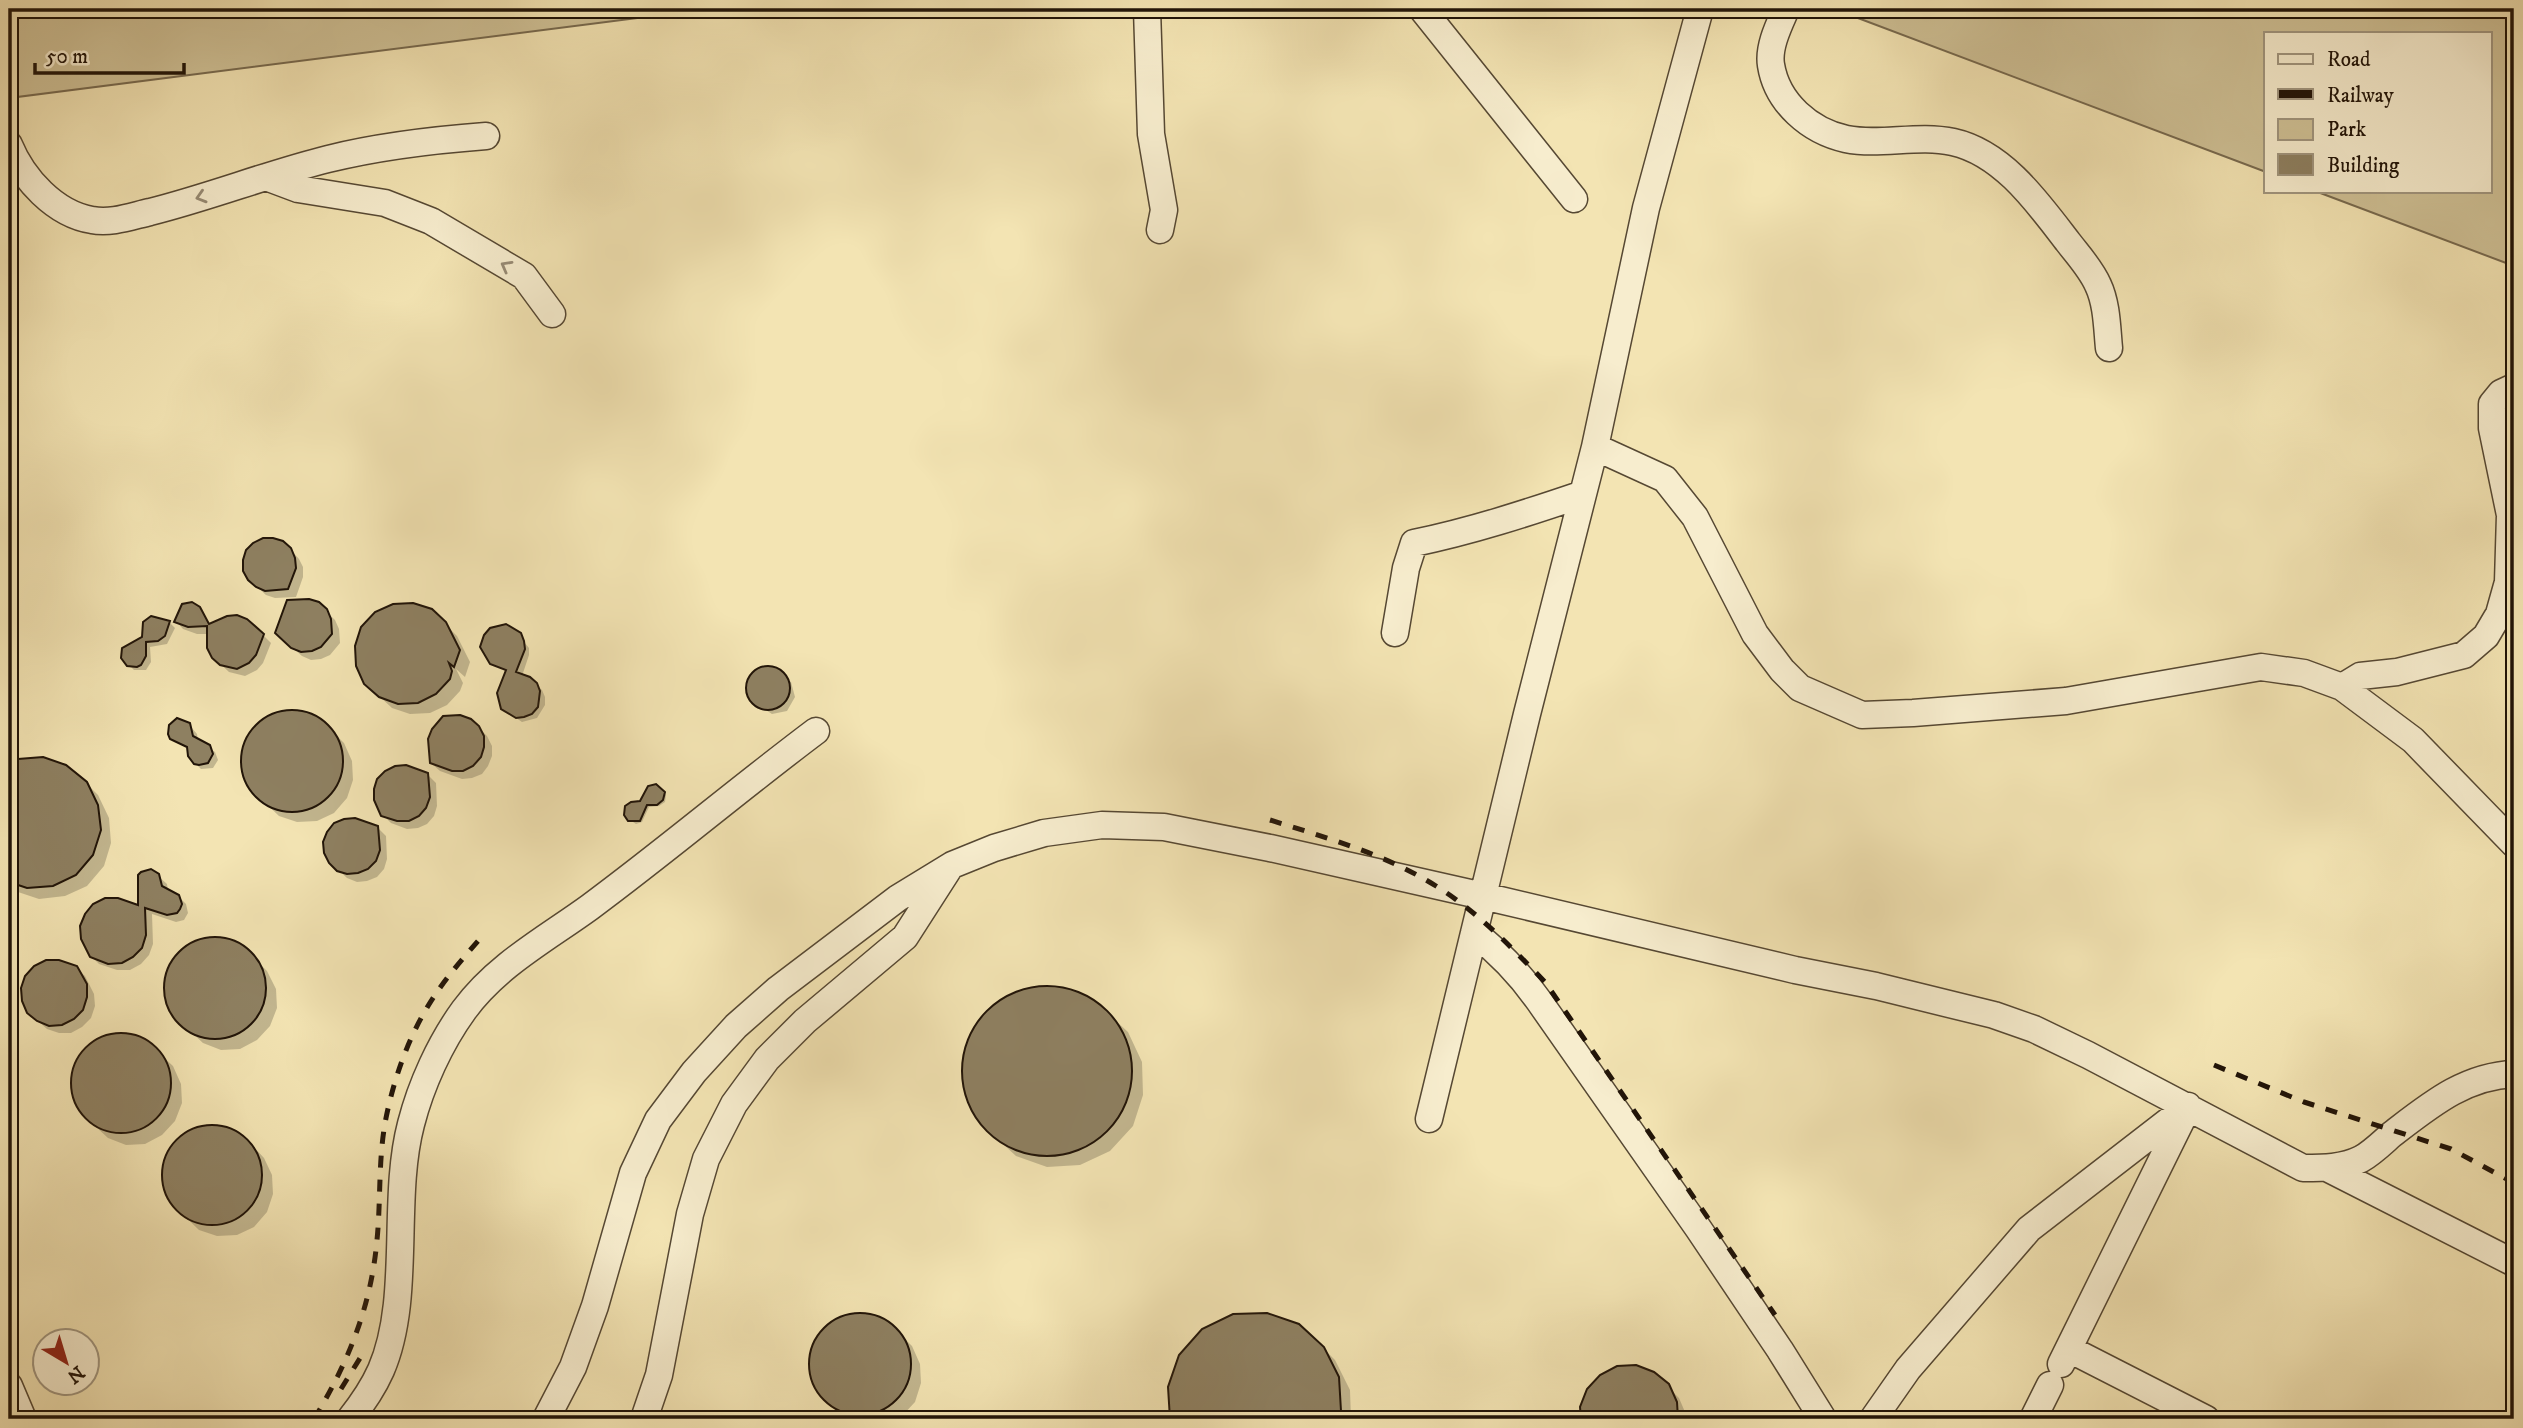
<svg xmlns="http://www.w3.org/2000/svg" width="2523" height="1428" font-family="'IM FELL DW Pica',serif">
  <style>
    .green { fill: #cfc196; stroke: #786a4f; stroke-width: 2 }
    .shadow { fill: #0003 }
    .building { fill: #8e8061; stroke: #211408; stroke-width: 2 }
    .lines { fill: none; stroke-linecap: round; stroke-linejoin: round }
    .minor-casing { stroke: #564833; stroke-width: 29 }
    .minor { stroke: #f7edce; stroke-width: 26 }
    .rail { stroke: #211408; stroke-width: 5; stroke-dasharray: 12 12; stroke-linecap: butt }
    .oneway { stroke: #978b75 }
  </style>
  <rect width="100%" height="100%" fill="#f3e4b3"/>
  <filter id="stains"><feTurbulence type="fractalNoise" baseFrequency=".00286" numOctaves="4"/><feColorMatrix values="0 0 0 0 .2 0 0 0 0 .09 0 0 0 0 .02 0 0 0 .5 -.17"/></filter>
  <radialGradient id="worn" r=".72"><stop offset=".6" stop-color="#630" stop-opacity="0"/><stop offset="1" stop-color="#630" stop-opacity=".3"/></radialGradient>
  <path class="green" d="M9,9H708L9,98Z
    M1834,9H2514V266L2315,191H2490V33H2266V172Z"/>
  <path class="shadow" d="M290,549L299,559L303,567V577L296,597L275,598L266,595L249,579Z
    M318,604L335,620L339,629L340,643L330,655L321,659L311,660L302,656L285,641Z
    M195,605L211,625L263,635L271,643L263,663L257,670L245,676L229,672L213,657L209,634H197L183,629L176,621Z
    M169,622L175,628L167,644L150,647L151,662L146,670H134L128,664L144,638Z
    M445,624L457,636L470,662L465,677L456,669L463,683L460,691L447,705L430,713L410,714L392,708L378,695Z
    M515,631L529,648V655L522,676L529,679L542,690L545,697V705L537,718L522,722L503,709L507,671L493,664Z
    M771,669L791,682L795,697L787,711L772,714L752,701L748,686L756,672Z
    M299,712L317,718L332,731L344,743L352,761L353,780L347,798L334,813L317,821L297,822L279,816L252,790L244,773L243,754L250,736L263,721L280,713Z
    M186,721L197,734L198,740L215,752L218,760L213,768L201,769L195,763L189,749L172,738Z
    M478,727L487,736L492,746V756L488,766L482,774L472,778L462,779L440,771L431,763Z
    M19,760L86,783L98,795L109,818L111,843L104,866L87,886L65,896L39,899L15,891L9,885V765Z
    M427,774L436,783L437,806L434,816L427,824L418,828L407,829L391,823L383,815Z
    M659,787L666,795L665,802L659,806L649,807L642,822L636,824L630,820L641,803Z
    M377,827L386,836L387,859L384,869L377,877L367,881L357,882L347,878L330,862Z
    M158,876L167,884L168,891L178,896L186,904L188,913L184,920L176,922L152,914L153,944L149,955L141,964L130,970H117L99,964L91,956L140,907Z
    M223,940L241,946L255,959L267,971L276,989L277,1008L270,1026L257,1040L240,1049L221,1050L203,1043L176,1018L168,1001L166,982L173,963L186,949L203,941Z
    M76,968L85,976L94,994L95,1006L91,1018L82,1027L71,1033H59L47,1029L38,1021Z
    M1059,987L1091,998L1128,1032L1142,1062L1143,1095L1133,1126L1110,1151L1080,1165L1047,1167L1016,1156L979,1122L965,1092L964,1059L975,1028L997,1003L1027,989Z
    M128,1035L146,1041L160,1054L173,1066L181,1084L182,1103L175,1121L162,1135L145,1144L126,1145L108,1138L81,1113L73,1096L72,1076L78,1058L91,1044L108,1036Z
    M219,1126L237,1132L252,1145L264,1158L272,1175L273,1194L267,1212L254,1227L237,1235L217,1236L199,1230L173,1205L164,1187L163,1168L170,1150L183,1136L200,1127Z
    M867,1315L885,1321L900,1334L912,1346L920,1364L921,1383L915,1402L902,1416L895,1419H846L820,1394L811,1376L810,1357L817,1339L830,1324L847,1316Z
    M1323,1348L1335,1360L1350,1390L1351,1419H1171L1170,1387Z
    M1667,1386L1679,1398L1688,1419H1583L1582,1407Z"/>
  <path class="building" d="M263,538H273L283,541L291,548L295,558L296,568L288,589L265,591L256,587L248,580L243,571V560L246,550L253,543Z
    M309,599L319,602L327,609L331,619L332,634L321,647L312,651L301,652L291,648L275,633L287,600Z
    M192,602L200,607L209,624L227,616L237,615L247,619L264,634L256,655L249,663L237,669L220,665L212,658L207,648V626L188,627L174,622L182,604Z
    M413,603L432,609L446,622L460,650L454,667L449,663L452,671L450,679L436,694L418,703L398,704L379,697L364,684L356,666L355,646L361,627L375,612L393,604Z
    M151,616L170,621L165,636L158,641L146,642V656L141,665L137,667L127,666L121,658L122,648L142,637L143,622Z
    M506,624L521,633L524,641L525,649L516,672L530,677L537,683L540,691L538,707L532,714L524,717L516,718L501,709L497,693L506,670L490,664L480,647L484,635L490,628Z
    M746 688a22 22 0 1 1 44 0a22 22 0 1 1-44 0Z
    M241 761a51 51 0 1 1 102 0a51 51 0 1 1-102 0Z
    M460,715L471,719L479,726L484,736V747L481,757L473,766L463,771H452L430,763L428,739L432,729L443,716Z
    M177,718L190,723L193,736L210,745L213,754L208,763L199,765L194,764L188,756L187,747L170,739L168,734L169,725Z
    M43,757L66,765L87,782L98,805L101,830L93,855L76,875L53,886L27,888L9,882V763L18,759Z
    M406,765L428,773L430,797L426,808L419,816L409,821H397L381,816L374,800V789L377,779L385,771L395,766Z
    M656,784L665,792L663,800L657,805H647L640,821H628L624,815L625,806L631,802L640,801L648,786Z
    M355,818L378,826L380,850L376,861L368,869L358,873L347,874L337,871L329,863L324,853L323,842L327,832L334,823L344,819Z
    M151,869L159,874L162,886L179,895L182,904L180,909L177,913L167,915L145,908L146,935L142,948L133,957L122,963L108,964L90,957L81,939L80,926L85,914L93,904L105,898H118L138,905V875L141,872Z
    M164 988a51 51 0 1 1 102 0a51 51 0 1 1-102 0Z
    M46,960H59L77,966L87,984V997L83,1010L74,1019L62,1025L49,1026L37,1021L27,1013L22,1001L21,988L25,976L34,966Z
    M962 1071a85 85 0 1 1 170 0a85 85 0 1 1-170 0Z
    M71 1083a50 50 0 1 1 100 0a50 50 0 1 1-100 0Z
    M162 1175a50 50 0 1 1 100 0a50 50 0 1 1-100 0Z
    M1267,1313L1299,1324L1324,1347L1339,1377L1341,1411L1338,1419H1170L1168,1387L1179,1355L1202,1329L1233,1314Z
    M809 1364a51 51 0 1 1 102 0a51 51 0 1 1-102 0Z
    M1636,1365L1654,1372L1669,1384L1677,1402L1678,1419H1581L1580,1407L1587,1389L1600,1375L1617,1366Z"/>
  <g class="lines">
    <g class="minor-casing">
      <path id="minor" d="M1147,9L1151,134L1164,210L1160,230
        M1422,9L1574,199
        M1786,9C1779,25 1768,47 1771,65C1777,103 1810,131 1846,139C1881,146 1918,134 1953,142C2003,153 2038,203 2068,242C2078,255 2091,269 2098,285C2107,304 2107,328 2109,348
        M9,145C23,179 55,214 92,220C111,224 132,216 150,212C210,197 268,174 328,159C380,146 433,140 486,136
        M266,177L298,189L385,203L431,221L524,276L552,314
        M1595,447L1665,479L1695,517L1755,634L1782,670L1800,688L1862,715L1913,713L2066,701L2261,667L2304,673L2342,687L2413,740L2514,844
        M1395,633L1406,568L1414,543C1472,531 1527,513 1583,494
        M2342,687L2360,676L2397,672L2464,655L2486,636L2499,614L2508,582L2510,515L2492,428V404L2501,393L2514,387
        M1474,933C1500,953 1520,974 1539,1001L1698,1228L1780,1350L1823,1419
        M1429,1119L1527,714L1595,447L1646,208L1700,9
        M2329,1169L2514,1263
        M2069,1349L2206,1419
        M2061,1364L2186,1111
        M9,1386L23,1419
        M350,1419C362,1404 373,1388 381,1370C412,1299 391,1200 411,1124C421,1085 440,1043 464,1010C497,965 546,939 590,907C667,850 740,788 816,731
        M546,1419L573,1367L595,1306L633,1173L658,1120L694,1072L736,1026L778,989L898,898L952,865L994,848L1044,833L1102,825L1164,827L1270,848L1483,896L1795,970L1876,986L1994,1015L2034,1029L2088,1055L2303,1168C2323,1168 2343,1168 2361,1159C2372,1153 2382,1143 2391,1135C2429,1106 2464,1076 2514,1074
        M644,1419L659,1375L690,1214L706,1159L734,1104L767,1059L805,1021L905,937L948,870
        M1873,1419L1908,1369L2029,1229L2188,1106
        M2033,1419L2050,1385"/>
    </g>
    <use href="#minor" class="minor"/>
    <path class="rail" d="M1270,820C1327,838 1385,854 1436,886C1478,912 1511,947 1545,982L1775,1315
      M2214,1065L2304,1102L2451,1149L2514,1183
      M341,1389L365,1350
      M314,1419C348,1363 371,1307 377,1240C381,1200 378,1158 386,1118C393,1083 406,1044 424,1013C440,984 463,958 485,933"/>
  </g>
  <defs><path id="oneway-chevron" d="M-2-3.5L2.5 0L-2 3.5" fill="none" stroke-width="1.6" stroke-linecap="round" stroke-linejoin="round" transform="scale(1.75)"/></defs>
  <g class="oneway">
    <use href="#oneway-chevron" transform="translate(201 197) rotate(163)"/>
    <use href="#oneway-chevron" transform="translate(506 266) rotate(-151)"/>
  </g>
  <rect width="2523" height="1428" fill="none" stroke="#f3e4b3" stroke-width="35"/>
  <rect x="10" y="10" width="2502" height="1407" fill="none" stroke="#211408" stroke-width="3.5"/>
  <rect x="18" y="18" width="2488" height="1393" fill="none" stroke="#211408" stroke-width="2"/>
  <rect x="2264" y="32" width="228" height="161" fill="#f7edce" stroke="#a1967f" stroke-width="2"/>
  <rect x="2278" y="54" width="35" height="10" fill="#f7edce" stroke="#a1967f" stroke-width="2"/>
  <text x="2327" y="66" font-size="21" fill="#211408">Road</text>
  <rect x="2278" y="89" width="35" height="10" fill="#211408" stroke="#a1967f" stroke-width="2"/>
  <text x="2327" y="102" font-size="21" fill="#211408">Railway</text>
  <rect x="2278" y="119" width="35" height="21" fill="#cfc196" stroke="#a1967f" stroke-width="2"/>
  <text x="2327" y="136" font-size="21" fill="#211408">Park</text>
  <rect x="2278" y="154" width="35" height="21" fill="#8e8061" stroke="#a1967f" stroke-width="2"/>
  <text x="2327" y="172" font-size="21" fill="#211408">Building</text>
  <g transform="translate(66 1362) rotate(142)"><circle r="33" fill="#f7edce" stroke="#a1967f" stroke-width="2"/>
  <path d="M0-5L12 26L0 18L-12 26Z" fill="#8f2418"/>
  <text y="-10" font-size="19" font-weight="bold" text-anchor="middle" fill="#211408">N</text>
  </g>
  <path d="M35 63v10h149v-10" fill="none" stroke="#211408" stroke-width="3.5"/>
  <text x="46" y="63" font-size="21" fill="#211408" stroke="#f7edce" stroke-width="5" paint-order="stroke">50 m</text>
  <rect width="100%" height="100%" filter="url(#stains)"/>
  <rect width="100%" height="100%" fill="url(#worn)"/>
</svg>
